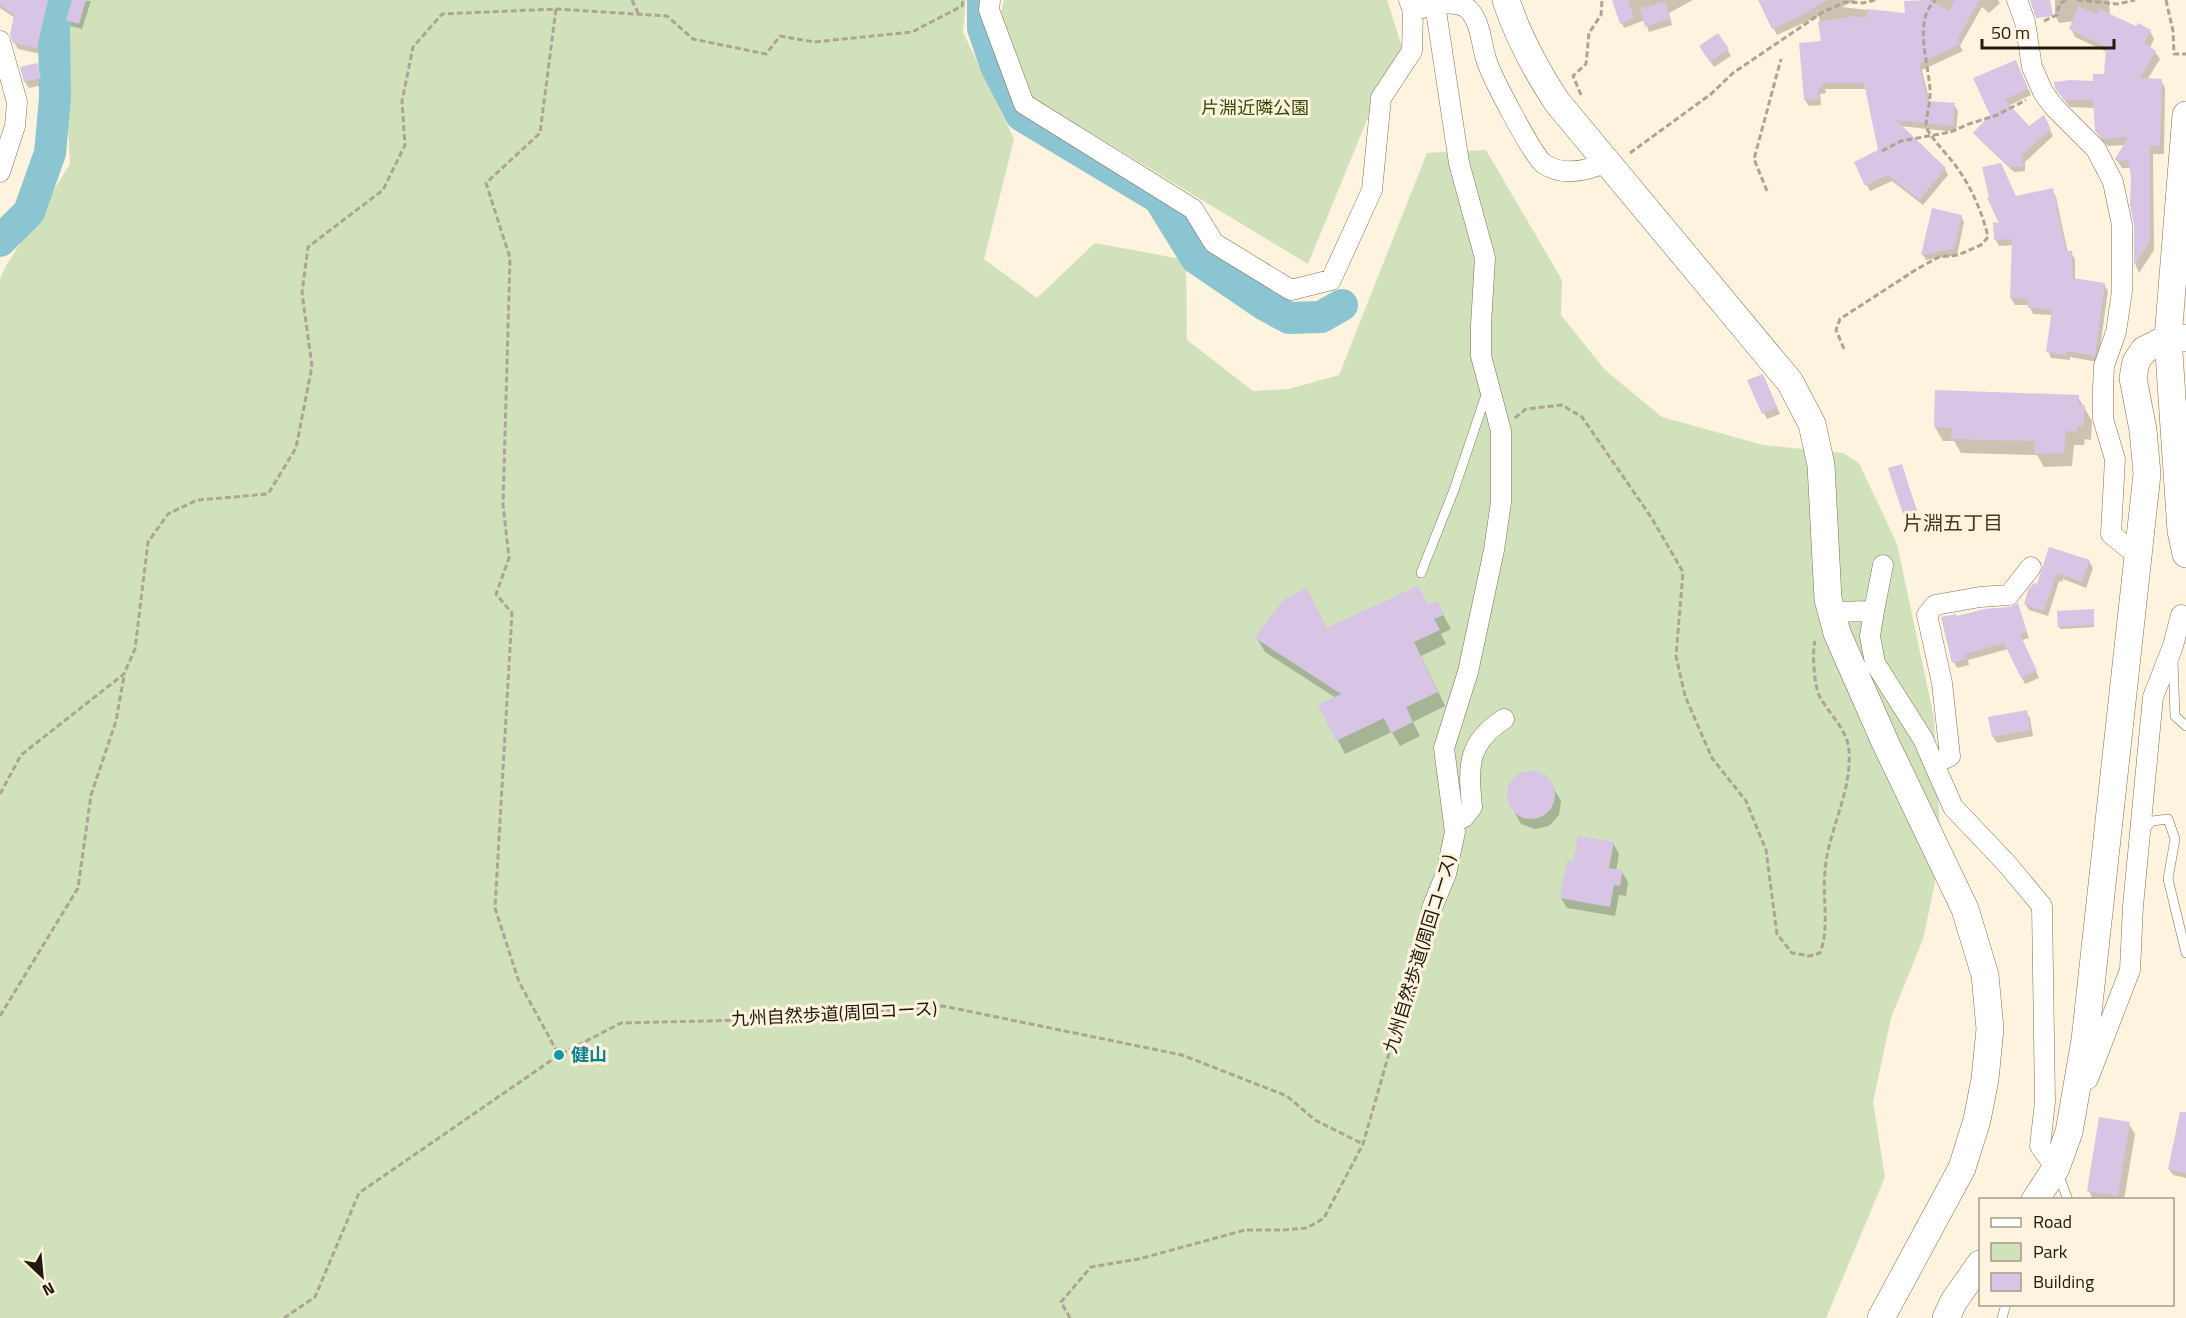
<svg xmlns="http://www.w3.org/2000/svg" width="2186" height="1318" font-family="'Titillium Web','Noto Sans JP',sans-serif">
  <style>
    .green { fill: #d0e1bb }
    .shadow { fill: #0003 }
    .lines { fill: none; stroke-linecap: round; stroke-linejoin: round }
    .river { stroke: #8bc5d1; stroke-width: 32 }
    .building { fill: #d8c4e4 }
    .lane-casing { stroke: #827152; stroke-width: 10 }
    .street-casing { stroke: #827152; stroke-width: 21 }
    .secondary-casing { stroke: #827152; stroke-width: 28 }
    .path { stroke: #ada492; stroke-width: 3; stroke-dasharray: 6 3; stroke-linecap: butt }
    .lane { stroke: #fff; stroke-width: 9 }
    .street { stroke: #fff; stroke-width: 20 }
    .secondary { stroke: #fff; stroke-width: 27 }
    .culture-dot { fill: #0f9aa8; stroke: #fef3de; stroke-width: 2 }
    .labels { text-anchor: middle; stroke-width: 6; stroke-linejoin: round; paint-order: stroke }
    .park-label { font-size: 18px; fill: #344a08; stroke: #fef3de }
    .street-label { font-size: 18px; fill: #211b0e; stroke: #fef3de }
    .culture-label { font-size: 18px; font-weight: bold; fill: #0d838f; stroke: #fef3de; text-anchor: start }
    .neighbourhood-label { font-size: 20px; fill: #48381b; stroke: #fef3de }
  </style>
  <rect width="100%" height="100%" fill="#fef3de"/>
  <path class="green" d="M70,0H966L963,32L1014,139L984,259L1037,298L1095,243L1186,260L1187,340L1253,391L1289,389L1339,375L1427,153L1486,150L1562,280L1561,315L1605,370L1662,417L1763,445L1843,453L1859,463L1897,544L1934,718L1941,854L1923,939L1891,1018L1873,1102L1885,1177L1826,1318H0V279L6,266L70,164L66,90Z
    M1004,0H1387L1402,47L1378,93L1308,264L1033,98L1001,14Z"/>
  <path class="shadow" d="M0,0H46L50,10L41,54L18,49L14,42L15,18L0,8Z
    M74,0L91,1L82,29L71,26L67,19Z
    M1613,0H1693L1669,13L1672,25L1649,32L1645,20L1624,28Z
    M1764,0H1856L1842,7L1907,15L1906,2L1930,0H1998L2000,3L1989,13L1982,7L1960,46L1963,51L1922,70L1930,103L1954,105L1958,111L1956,132L1900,126L1945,169L1948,175L1923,205L1892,181L1870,191L1867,185L1856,162L1880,151L1867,89H1825L1826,93L1820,94L1821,105L1809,106L1805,100L1822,42L1819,16L1777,35L1761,2Z
    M2055,0H2109L2110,16L2137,28L2150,31L2154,39L2150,48L2155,52L2160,59L2147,80H2161L2165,88L2164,154H2153L2154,250L2139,273L2136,266V225L2131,168H2122L2116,159L2125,145L2108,146L2101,139L2096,130L2095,108L2070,107L2062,97L2105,76L2107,52L2075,37L2071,29L2074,21L2059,23L2055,15Z
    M1727,49L1731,56L1714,67L1705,53Z
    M2016,62L2031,95L2008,106L2028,128L2044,117L2053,136L2025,162V171L2014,172L1979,139L1975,133L1992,115Z
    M36,64L43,85L29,88L25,82Z
    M2052,190L2056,197L2068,253H2071L2075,259V280L2104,284L2108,291L2098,362L2070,357V360L2051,358L2048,351L2053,315L2033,314L2029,305H2015L2011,298L2014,245L1999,246L1995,239L2016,198Z
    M1933,210L1961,216L1964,222L1957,255L1926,260L1923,255Z
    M1766,382L1780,414L1767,419L1764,413Z
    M2078,397L2092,421L2091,440L2085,439L2084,445H2074L2072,466L2044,467L2037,455L1961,453L1954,441H1943L1935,427Z
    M1901,465L1919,516L1908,520L1904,513Z
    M2050,549L2089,561L2093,568L2086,588L2063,579L2062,582L2059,581L2048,616L2029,610L2025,604L2038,586Z
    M1307,589L1327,630L1428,606L1437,603L1451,629L1441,634L1446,644L1421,656L1445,706L1413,722L1420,736L1400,746L1392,732L1345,754L1320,705L1336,698L1265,652L1257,638Z
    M2017,605L2029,638L2022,640L2039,678L2025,684L2008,649L1968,660L1969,665L1957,668L1954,662L1957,618L2011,608Z
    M2093,610L2094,627L2061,629L2059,627Z
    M2026,712L2030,718L2033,736L1997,743L1993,737Z
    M1533,771L1547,777L1561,801L1559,815L1549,826L1535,829L1521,824L1508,800L1509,785L1519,774Z
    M1613,843L1619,854L1616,871L1622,872L1628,882L1626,896L1619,895L1615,916L1567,908L1561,898L1574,863Z
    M2129,1124L2135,1134L2124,1200H2093L2089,1191Z
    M2186,1135V1178L2173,1175L2169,1169Z"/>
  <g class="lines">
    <path class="river" d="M983,0V28L996,66L1021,115L1159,198L1196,258L1265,305L1289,318L1321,317L1342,305
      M0,241L29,212L50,153L55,98L54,29L59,0"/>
  </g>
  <path class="building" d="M0,0H48L37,48L13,43L10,35L14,15L0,5Z
    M72,0H86L79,24L66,20Z
    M1612,0H1628L1634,18L1620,24Z
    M1758,0H1827L1796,19V18L1772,29Z
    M1928,0L1949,11L1955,0H1979L1958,39L1960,44L1919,64L1928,101L1955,103L1953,126L1896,120L1946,168L1919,200L1888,175L1865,186L1854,162L1878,150L1864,83H1822L1823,87L1818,88L1819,99L1804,100L1799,43L1821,41L1818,22L1855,16L1866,18L1867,9L1905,13L1904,1Z
    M2030,0H2050L2053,16L2036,18Z
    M1665,2L1670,19L1645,27L1640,8Z
    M2078,6L2097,14L2099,9L2136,26L2138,23L2151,30L2144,43L2156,51L2140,78L2162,79L2160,146H2150V241L2134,266V225L2130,205L2131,177L2128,160L2116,161L2115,159L2128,137L2103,139L2095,131L2093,100H2064L2055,88L2054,82L2071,80L2093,81V74H2104L2106,47L2069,29Z
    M1718,33L1729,49L1710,62L1699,46Z
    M2016,60L2028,89L2005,100L2029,126L2044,115L2051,129L2022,155L2023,166L2010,167L1973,133L1990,115L1973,78Z
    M37,63L41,78L24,82L20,67Z
    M2001,163L2016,196L2053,188L2066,251H2072L2073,278L2105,283L2095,356L2067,351L2066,355L2046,352L2052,309L2028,308V299L2010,298L2012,239L1994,240L1993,222L1999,223L1987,198L1989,197L1982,167Z
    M1932,208L1962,215L1954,249L1921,255Z
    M1763,374L1777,407L1762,414L1747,380Z
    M1935,390L2079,395L2078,405H2085L2083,427L2077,426V432L2066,431L2064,453L2035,454L2034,441L1951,439L1952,428L1934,427Z
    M1902,464L1916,509L1903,514L1888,468Z
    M2049,547L2090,560L2082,582L2060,573L2059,576L2056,575L2044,611L2024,604L2028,590L2034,583L2037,584Z
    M1418,586L1428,605L1437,601L1444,615L1434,619L1440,630L1414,642L1438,692L1406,707L1413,722L1391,733L1384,718L1336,741L1318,705L1341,694L1255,638L1284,599L1307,588L1326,628Z
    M2018,603L2027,632L2020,634L2037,671L2021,678L2004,643L1965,654L1967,659L1952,663L1941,617L1956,614L1957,616L1985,609L2010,607Z
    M2094,609V625L2058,627L2057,611Z
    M2027,710L2030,730L1992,737L1988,717Z
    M1507 795a24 24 0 1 1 48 0a24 24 0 1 1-48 0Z
    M1578,836L1614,842L1609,868L1623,870L1620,886L1614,885L1610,907L1560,898L1567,860L1573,862Z
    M2180,1112H2186V1173L2168,1169Z
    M2099,1117L2130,1122L2118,1196L2087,1191Z"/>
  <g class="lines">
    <g class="lane-casing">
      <path id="lane" d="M1421,573L1454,490L1487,392
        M2173,660L2175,716L2186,726
        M2143,831L2152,821L2168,819L2175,839L2168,879L2186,953
        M2058,1173L2068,1200
        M2002,1318L2006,1304"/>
    </g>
    <g class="street-casing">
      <path id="street" d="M990,0L989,10L1024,104L1193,209L1214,243L1291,290L1331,280L1372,190L1381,98L1412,51L1413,11L1409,0
        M2017,0L2025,22L2032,67L2043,92L2054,107L2096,149L2113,182L2122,225V291L2116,332L2104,366L2103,388V419L2115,459L2111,534L2139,557
        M1435,4C1447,4 1462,1 1470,11C1481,24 1481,43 1486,59C1491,76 1533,156 1544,164C1564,177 1587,171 1607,162
        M1413,11L1435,4L1459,163L1485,258L1481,325V356L1501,431V502L1494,550L1468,672L1444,748L1455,832L1446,874L1432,908
        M0,41L17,102L15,126L0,172
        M1874,611L1883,565
        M1831,612L1874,611L1870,636L1875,663L1923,739L1953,807L2007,864L2042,906L2045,1102L2040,1146L2056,1168
        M1934,764L1950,756L1942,683L1927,615L1935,605L1980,597L2009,595L2031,567
        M1455,822L1464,817L1472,807C1468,766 1467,743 1504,719
        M2088,1079L2130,970L2133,906L2153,697L2173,646L2181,615"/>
    </g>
    <g class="secondary-casing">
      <path id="secondary" d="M1506,0C1518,37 1536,70 1557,102L1790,382L1812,424L1821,465L1828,599L1837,633L1885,742L1965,909L1985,975L1990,1029L1985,1079L1977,1120L1962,1168L1881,1318
        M2186,115L2168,338L2181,531L2186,554
        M2035,1200L2056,1168L2069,1132L2085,1040L2147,474L2143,430L2133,378L2136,362L2144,350L2168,338H2186
        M1946,1318L1954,1301L1980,1264"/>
    </g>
    <path class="path" d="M632,0L638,13
      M2077,0L2118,4L2135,0
      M2166,0L2173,31L2174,54H2186
      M556,9L540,133L486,183L510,258L503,505L509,558L496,594L512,613L495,908L519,982L559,1055
      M2044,21L2057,15L2059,4L2066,0
      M1581,95L1573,76L1586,64L1589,33L1601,15L1602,0
      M1882,151L1901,141L1951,132L1966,125L1997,115L2026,100
      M1630,153L1711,94L1733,73L1823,12L1845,2L1863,3L1875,0
      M1767,191L1754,159L1781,59
      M1844,349L1836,330L1840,319L1917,269L1939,257L1958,255L1981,245L1988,237C1983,215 1973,191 1960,172C1950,156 1935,144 1926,127C1926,116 1930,105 1930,94C1931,69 1911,20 1936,0
      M1515,418L1526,409L1562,405L1582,417L1651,517L1683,572L1676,656L1685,696L1712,758L1746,801L1766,850L1777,934L1792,953L1810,956L1820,953C1830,926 1822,899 1825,871C1828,830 1852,793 1849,751C1848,730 1828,713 1819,695C1814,684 1812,652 1815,641
      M0,794L21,755L124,674L135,649L148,542L168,514L197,500L268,494L296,448L312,366L302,293L308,247L383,190L405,145L402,101L413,47L442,14L556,9L667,16L693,39L766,54L780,36L814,42L912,32L962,6L963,0
      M0,1016L78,888L91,795L116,721L124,676
      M284,1318L315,1297L359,1193L559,1055L621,1023L786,1019L943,1006L1182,1055L1287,1096L1315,1120L1363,1144
      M1070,1318L1061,1302L1091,1267L1139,1259L1245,1230H1283L1307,1228L1324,1218L1363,1144L1426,925"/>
    <use href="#lane" class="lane"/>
    <use href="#street" class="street"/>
    <use href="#secondary" class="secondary"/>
  </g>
  <circle class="culture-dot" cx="559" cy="1055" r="6"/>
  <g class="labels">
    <g class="park-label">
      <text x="1255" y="114">片淵近隣公園</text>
    </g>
    <g class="street-label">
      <text transform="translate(1420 954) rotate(-73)" y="6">九州自然歩道(周回コース)</text>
      <text transform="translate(834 1014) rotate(-3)" y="6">九州自然歩道(周回コース)</text>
    </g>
    <g class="culture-label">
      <text x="571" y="1061">健山</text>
    </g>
    <g class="neighbourhood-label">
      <text x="1953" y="530">片淵五丁目</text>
    </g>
  </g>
  <rect x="1979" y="1198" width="195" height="108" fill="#fef3de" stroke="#a69d8b" stroke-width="1.5"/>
  <rect x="1991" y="1218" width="30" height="9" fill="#ffffff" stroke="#a69d8b" stroke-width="1.5"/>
  <text x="2033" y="1228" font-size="18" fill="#211b0e">Road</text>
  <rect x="1991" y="1243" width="30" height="18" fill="#d0e1bb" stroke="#a69d8b" stroke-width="1.5"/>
  <text x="2033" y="1258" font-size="18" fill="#211b0e">Park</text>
  <rect x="1991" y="1273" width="30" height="18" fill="#d8c4e4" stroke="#a69d8b" stroke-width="1.5"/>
  <text x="2033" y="1288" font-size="18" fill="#211b0e">Building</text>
  <g transform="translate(42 1276) rotate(154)" stroke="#fef3de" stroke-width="4.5" paint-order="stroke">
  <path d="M0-4.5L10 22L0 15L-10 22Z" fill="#211b0e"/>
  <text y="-9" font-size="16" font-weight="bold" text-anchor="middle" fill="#211b0e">N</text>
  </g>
  <path d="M1982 39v9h132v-9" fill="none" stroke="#211b0e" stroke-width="3"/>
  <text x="1991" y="39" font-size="18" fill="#211b0e" stroke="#fef3de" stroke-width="4.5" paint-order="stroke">50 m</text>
</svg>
